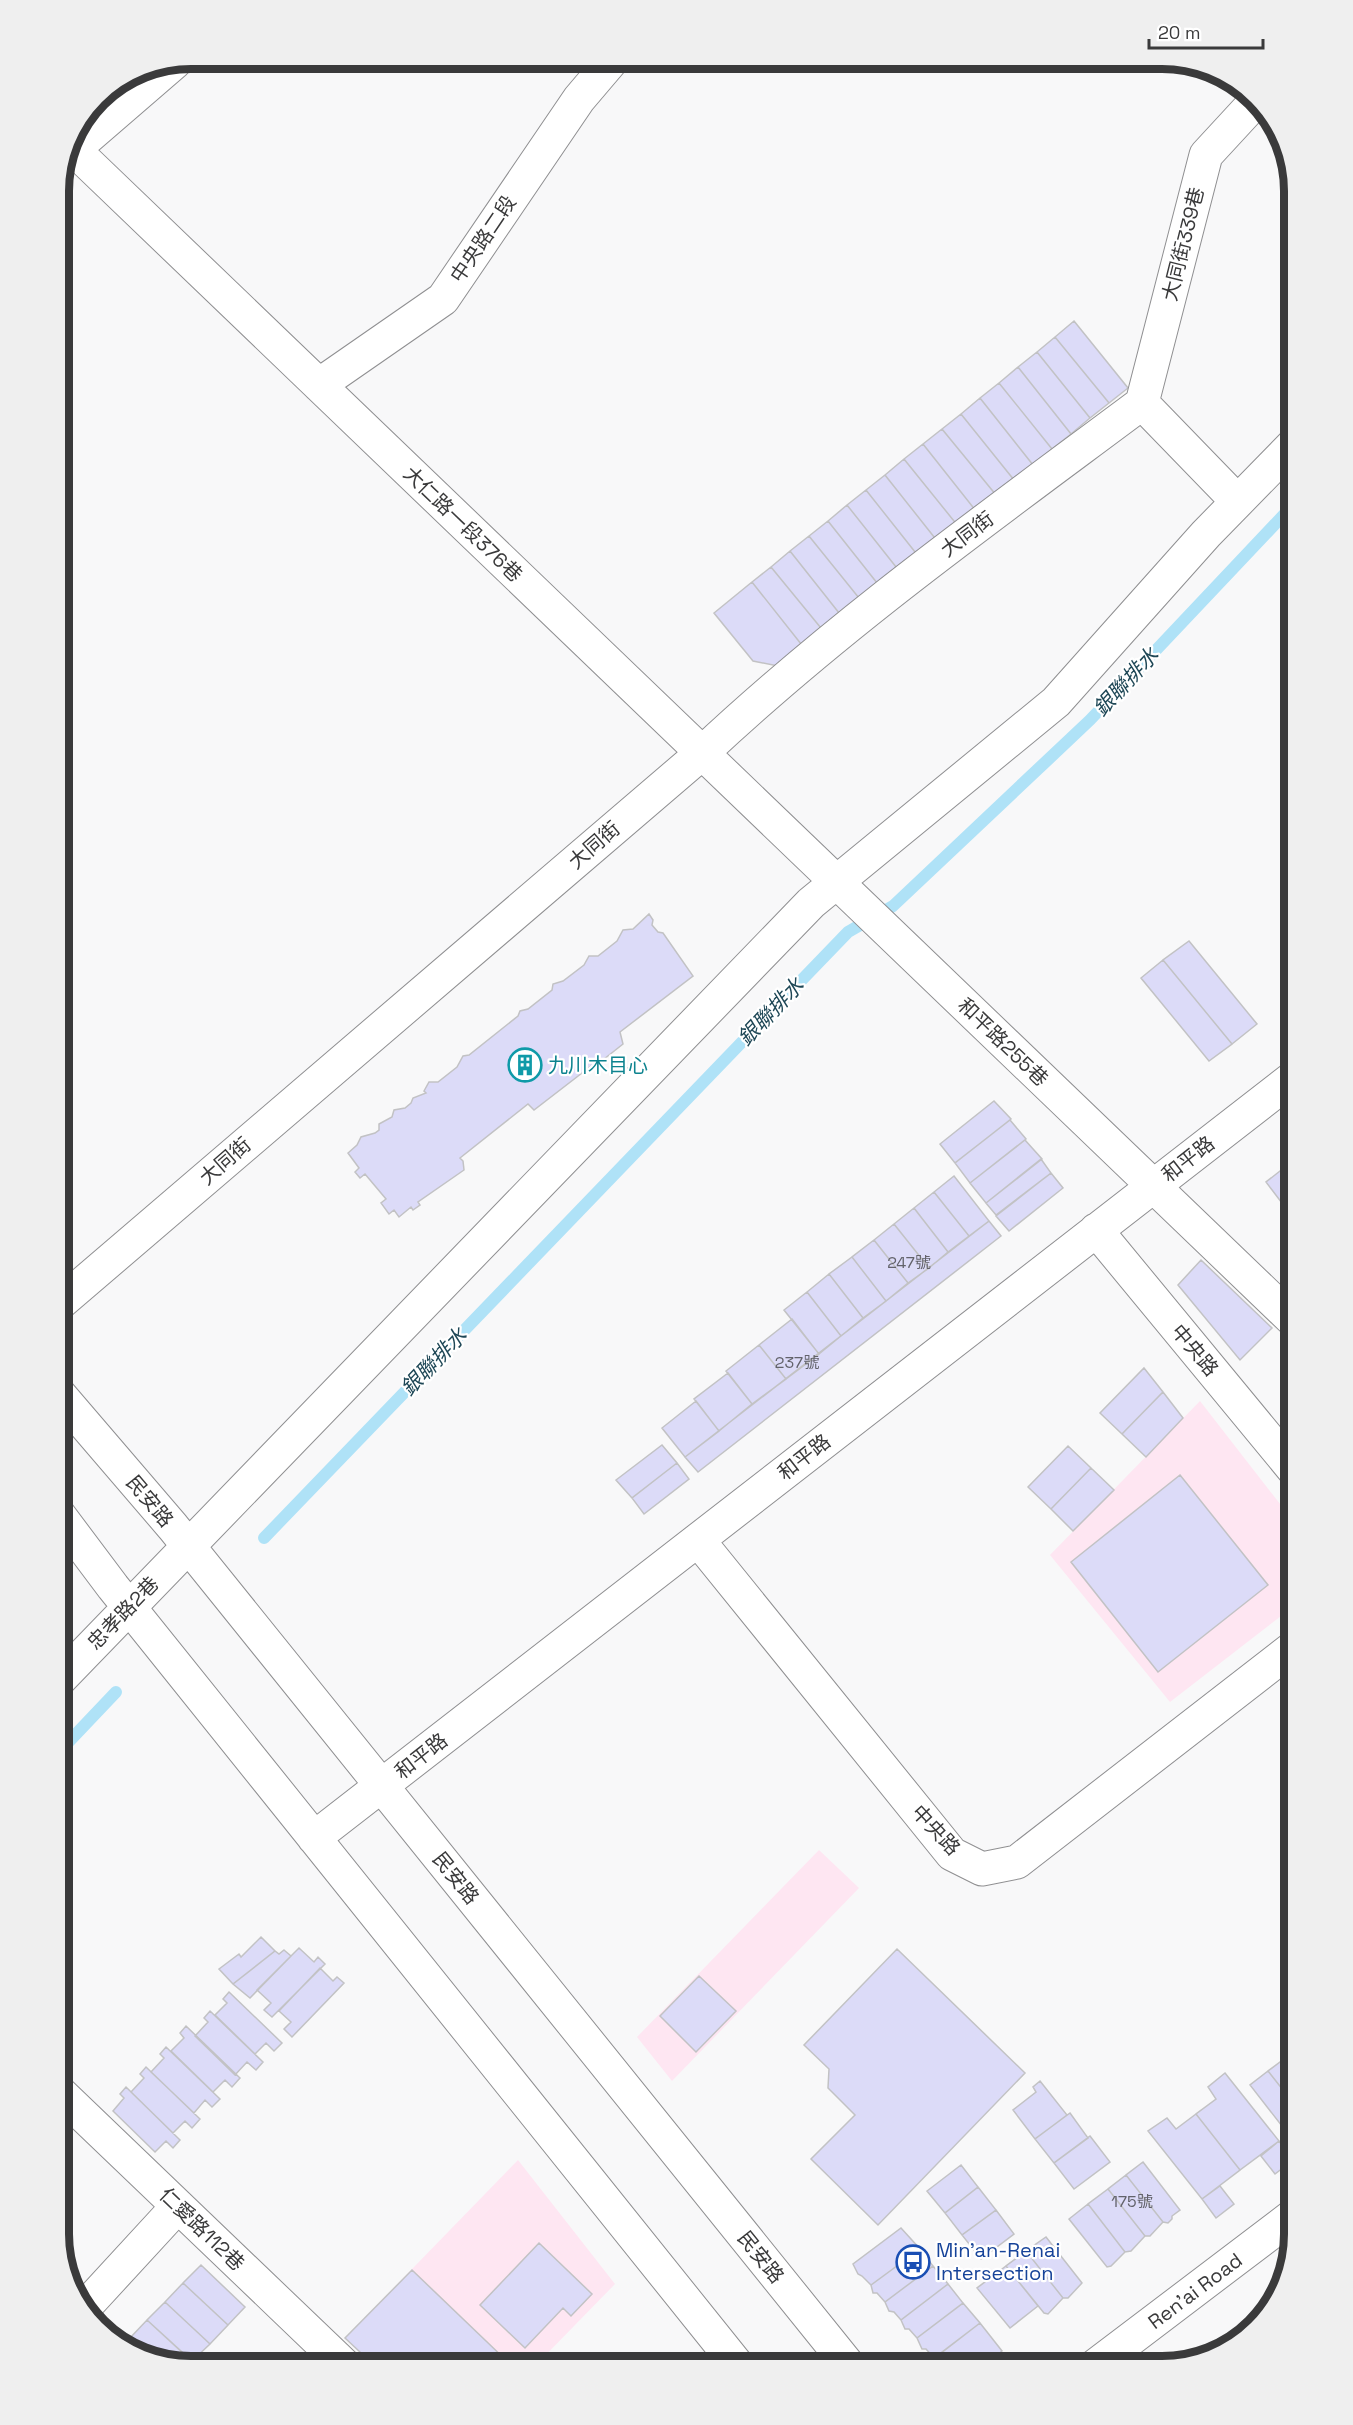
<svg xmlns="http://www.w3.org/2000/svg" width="1353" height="2425" font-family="'Space Grotesk','Noto Sans TC',sans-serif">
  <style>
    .commercial { fill: #fee6f2 }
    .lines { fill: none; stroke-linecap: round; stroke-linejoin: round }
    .stream { stroke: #afe2f7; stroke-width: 12 }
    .building { fill: #dcdbf8; stroke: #c2c2c4; stroke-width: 1.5 }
    .minor-casing { stroke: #8f8f91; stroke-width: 35 }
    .minor { stroke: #fff; stroke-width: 33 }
    .labels { text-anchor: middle; stroke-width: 4.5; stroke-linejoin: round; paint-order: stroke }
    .number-label { font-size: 16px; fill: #62626a }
    .street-label { font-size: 20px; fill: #3a3a3b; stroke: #fff }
    .culture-label { font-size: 20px; fill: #0d838f; stroke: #fff; text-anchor: start }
    .transit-label { font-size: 20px; fill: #164399; stroke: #fff; text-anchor: start }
    .water-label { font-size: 21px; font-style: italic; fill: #1e4756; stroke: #fff }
    .rim { fill: none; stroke: #3a3a3b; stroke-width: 8 }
  </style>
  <rect width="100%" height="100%" fill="#f8f8f9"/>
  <path class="commercial" d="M1200,1401L1294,1522V1606L1170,1702L1050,1555Z
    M819,1850L859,1888L672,2081L637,2037Z
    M518,2160L615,2284L535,2366H375L345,2338Z"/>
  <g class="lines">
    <path class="stream" d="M264,1538L848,932L893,906L1090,720L1294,504
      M59,1752L116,1692"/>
  </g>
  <path class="building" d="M711,59H737L725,72Z
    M1074,321L1128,388L1109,403L1055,337Z
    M1055,337L1109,403L1090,418L1037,352Z
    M1037,352L1090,418L1071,434L1018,367Z
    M1018,367L1071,434L1052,449L999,383Z
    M999,383L1052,449L1033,465L980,398Z
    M980,398L1033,465L1014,480L961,414Z
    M961,414L1014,480L996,495L942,429Z
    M942,429L996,495L976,511L923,444Z
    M923,444L976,511L958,526L904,459Z
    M904,459L958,526L938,542L885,475Z
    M885,475L938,542L919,557L866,490Z
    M866,490L919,557L900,572L847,505Z
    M847,505L900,572L881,588L828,521Z
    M828,521L881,588L863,603L809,536Z
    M809,536L863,603L843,618L790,551Z
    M790,551L843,618L825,633L771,567Z
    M771,567L825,633L805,649L752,582Z
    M752,582L805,649L783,667L753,661L714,613Z
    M649,914L653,920L652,925L658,932L663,933L693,976L620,1032L623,1044L599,1063L596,1059L593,1061L595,1063L534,1110L528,1104L460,1158L463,1161L464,1170L418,1202L420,1205L413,1210L411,1207L399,1217L394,1210L389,1214L381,1203L386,1199L365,1174L360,1178L355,1172L359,1168L348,1153L357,1145L361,1137L375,1133L379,1130V1124L392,1117L394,1110L405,1108L411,1103L413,1098L426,1093L424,1091L429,1082H438L457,1067L463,1056L469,1055L518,1016L520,1011L528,1009L552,990L553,984L563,981L584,965L589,956H598L617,941L623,930L633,929Z
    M1189,941L1257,1024L1232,1044L1163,960Z
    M1163,960L1232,1044L1209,1061L1141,978Z
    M994,1101L1011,1119L955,1163L940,1144Z
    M1010,1120L1026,1139L970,1183L955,1163Z
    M1025,1140L1042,1159L986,1203L970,1183Z
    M1041,1159L1051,1173L996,1215L986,1203Z
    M1294,1160V1219L1266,1182Z
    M1051,1173L1063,1188L1009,1231L996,1216Z
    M954,1176L989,1221L969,1236L934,1192Z
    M934,1192L969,1236L948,1252L914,1208Z
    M914,1208L948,1252L929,1268L894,1224Z
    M989,1221L1001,1236L698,1472L685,1457Z
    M894,1224L929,1268L908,1283L874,1240Z
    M874,1240L908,1283L886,1301L852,1257Z
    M852,1257L886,1301L863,1318L829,1274Z
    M1201,1260L1272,1328L1240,1360L1178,1285Z
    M829,1274L863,1318L841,1336L807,1292Z
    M807,1292L841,1336L819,1354L784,1310Z
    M792,1319L819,1354L786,1379L759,1345Z
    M759,1345L786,1379L752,1404L726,1371Z
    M1144,1368L1163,1392L1122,1434L1100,1413Z
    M728,1373L752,1404L719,1431L694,1399Z
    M1163,1392L1183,1418L1146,1457L1122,1434Z
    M696,1401L719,1431L685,1457L662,1428Z
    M662,1445L677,1463L632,1498L616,1480Z
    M1068,1446L1091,1468L1051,1509L1028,1487Z
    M677,1463L689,1479L644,1514L632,1498Z
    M1091,1468L1114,1490L1073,1531L1051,1509Z
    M1180,1475L1268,1585L1158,1672L1071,1562Z
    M261,1937L275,1951L233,1984L219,1969L239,1954L241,1957Z
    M299,1948L314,1962L318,1957L325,1964L272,2017L264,2010L271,2003L257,1990Z
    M897,1949L1025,2073L878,2225L811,2159L855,2115L828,2088L829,2069L804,2045Z
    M284,1950L291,1956L250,1998L233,1984L275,1951L279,1954Z
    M320,1968L333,1981L337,1977L344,1983L292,2037L284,2029L291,2022L279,2011Z
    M699,1976L736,2011L696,2052L660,2016Z
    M229,1992L282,2043L274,2051L266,2043L255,2054L215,2015L227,2003L223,1999Z
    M210,2011L263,2062L256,2070L247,2062L235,2075L195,2036L208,2022L204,2018Z
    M186,2026L240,2078L232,2087L225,2080L213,2092L171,2051L184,2038L180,2033Z
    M166,2047L220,2099L212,2107L205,2100L194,2113L151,2072L164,2058L160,2054Z
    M1288,2056L1294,2064V2104L1268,2071Z
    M146,2067L200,2119L192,2128L185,2121L173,2133L131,2092L144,2078L140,2074Z
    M1268,2071L1294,2104V2130L1289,2135L1250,2085Z
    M1225,2073L1279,2141L1240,2170L1196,2114L1216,2099L1208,2087Z
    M1040,2081L1067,2115L1035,2139L1013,2110L1036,2092L1033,2087Z
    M126,2087L180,2140L173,2148L166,2141L155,2152L113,2111L124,2098L120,2094Z
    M1070,2113L1088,2138L1054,2163L1035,2139Z
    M1196,2114L1240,2170L1202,2199L1148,2131L1167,2118L1176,2129Z
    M1090,2136L1110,2162L1074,2189L1054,2163Z
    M1279,2141L1293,2160L1275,2174L1261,2156Z
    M1143,2162L1180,2210L1172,2216V2219L1168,2223L1163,2222L1126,2175Z
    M961,2165L978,2187L945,2213L927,2191Z
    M1126,2175L1163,2222L1150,2236H1145L1108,2189Z
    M1220,2186L1234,2204L1216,2218L1202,2199Z
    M978,2187L996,2210L962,2235L945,2213Z
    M1108,2189L1145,2236L1131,2251L1125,2252L1088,2204Z
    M1088,2204L1125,2252L1111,2266L1107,2267L1069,2219Z
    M996,2210L1014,2234L981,2259L962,2235Z
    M901,2228L920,2249L871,2285L862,2276L858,2274L853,2264Z
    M1046,2237L1082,2283L1068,2298H1063L1026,2251Z
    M539,2243L592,2294L571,2316L563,2308L525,2348L480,2305Z
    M920,2249L933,2266L885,2302L877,2293H873L871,2285Z
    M1026,2251L1063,2298L1048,2314L1044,2313L1006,2266Z
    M201,2265L245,2307L228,2325L183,2283Z
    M933,2266L948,2284L901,2320L894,2312L889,2311L885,2302Z
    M1006,2266L1038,2306L1010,2328L977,2288Z
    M412,2270L511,2365L509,2366H375L345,2338Z
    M183,2283L228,2325L210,2344L165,2302Z
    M948,2284L963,2303L917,2338L909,2329H905L901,2320Z
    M165,2302L210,2344L192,2361L147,2320Z
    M963,2303L980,2323L934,2358L926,2349H922L917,2338Z
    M147,2320L186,2356L178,2365L147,2354L130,2338Z
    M980,2323L1002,2351L984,2366H949L940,2354Z"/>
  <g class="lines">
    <g class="minor-casing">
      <path id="minor" d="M68,144L1294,1321
        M65,157L175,62
        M319,385L443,299L579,99L613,59
        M1142,403L1206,155L1254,103
        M1142,403L1237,501
        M1096,1230L1294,1470
        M59,1304L701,754C838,625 992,515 1142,403
        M59,1394L173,1527L849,2366
        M59,1515L113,1587L738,2366
        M698,1540L952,1854L982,1869L1017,1862L1294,1647
        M59,1680L811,903L1056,702L1206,534L1294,444
        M314,1838L1294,1077
        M59,2092L345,2366
        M86,2306L178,2206
        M1095,2366L1294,2215"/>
    </g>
    <use href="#minor" class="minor"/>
  </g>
  <defs>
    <g id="building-ring" transform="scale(1.725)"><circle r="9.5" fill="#fff" stroke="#0f9aa8" stroke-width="1.5"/><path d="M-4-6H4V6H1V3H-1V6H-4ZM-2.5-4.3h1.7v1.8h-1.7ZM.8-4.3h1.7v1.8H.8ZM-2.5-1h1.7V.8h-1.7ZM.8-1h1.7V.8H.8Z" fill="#0f9aa8"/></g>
    <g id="bus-ring" transform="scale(1.725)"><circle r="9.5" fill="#fff" stroke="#1a4fb4" stroke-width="1.5"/><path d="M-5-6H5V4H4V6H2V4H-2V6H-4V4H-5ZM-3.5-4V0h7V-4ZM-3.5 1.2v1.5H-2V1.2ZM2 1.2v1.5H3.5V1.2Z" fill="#1a4fb4"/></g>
  </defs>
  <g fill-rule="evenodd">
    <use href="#building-ring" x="525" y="1065"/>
    <use href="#bus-ring" x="913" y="2262"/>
  </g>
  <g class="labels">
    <g class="number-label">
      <text x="909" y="1268">247號</text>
      <text x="797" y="1368">237號</text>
      <text x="1132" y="2207">175號</text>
    </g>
    <g class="street-label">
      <text transform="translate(483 239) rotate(-56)" y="7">中央路二段</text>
      <text transform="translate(1183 244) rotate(-76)" y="7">大同街339巷</text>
      <text transform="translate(463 524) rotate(44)" y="7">大仁路一段376巷</text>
      <text transform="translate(967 534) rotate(-37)" y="7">大同街</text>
      <text transform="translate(594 845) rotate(-41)" y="7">大同街</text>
      <text transform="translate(1003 1042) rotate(44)" y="7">和平路255巷</text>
      <text transform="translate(1188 1159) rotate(-38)" y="7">和平路</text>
      <text transform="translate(225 1161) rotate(-41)" y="7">大同街</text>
      <text transform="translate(1195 1350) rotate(50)" y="7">中央路</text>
      <text transform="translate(804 1457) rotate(-38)" y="7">和平路</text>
      <text transform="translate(150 1501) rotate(50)" y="7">民安路</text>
      <text transform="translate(123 1613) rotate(-46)" y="7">忠孝路2巷</text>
      <text transform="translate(421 1756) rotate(-38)" y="7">和平路</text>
      <text transform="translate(936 1830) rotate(47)" y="7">中央路</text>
      <text transform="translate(456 1878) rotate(51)" y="7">民安路</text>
      <text transform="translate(202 2229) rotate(44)" y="7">仁愛路112巷</text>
      <text transform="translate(761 2257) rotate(51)" y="7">民安路</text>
      <text transform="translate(1195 2291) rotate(-37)" y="7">Ren'ai Road</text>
    </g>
    <g class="culture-label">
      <text x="548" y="1072">九川木目心</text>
    </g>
    <g class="transit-label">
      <text x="936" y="2257">Min'an-Renai<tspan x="936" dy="23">Intersection</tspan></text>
    </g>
    <g class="water-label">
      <text transform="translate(1126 682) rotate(-47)" y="7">銀聯排水</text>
      <text transform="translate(771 1012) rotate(-46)" y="7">銀聯排水</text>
      <text transform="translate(434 1362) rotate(-46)" y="7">銀聯排水</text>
    </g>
  </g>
  <path d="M0 0H1353V2425H0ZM191 69H1162A122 122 0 0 1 1284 191V2234A122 122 0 0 1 1162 2356H191A122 122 0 0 1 69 2234V191A122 122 0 0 1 191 69Z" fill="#efefef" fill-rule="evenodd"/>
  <path class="rim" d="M191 69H1162A122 122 0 0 1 1284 191V2234A122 122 0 0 1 1162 2356H191A122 122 0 0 1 69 2234V191A122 122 0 0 1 191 69Z"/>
  <path d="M1149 39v9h114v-9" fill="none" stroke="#3a3a3b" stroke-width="3"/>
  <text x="1158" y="39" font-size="18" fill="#3a3a3b" stroke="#ffffff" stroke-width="4.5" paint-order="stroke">20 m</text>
</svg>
